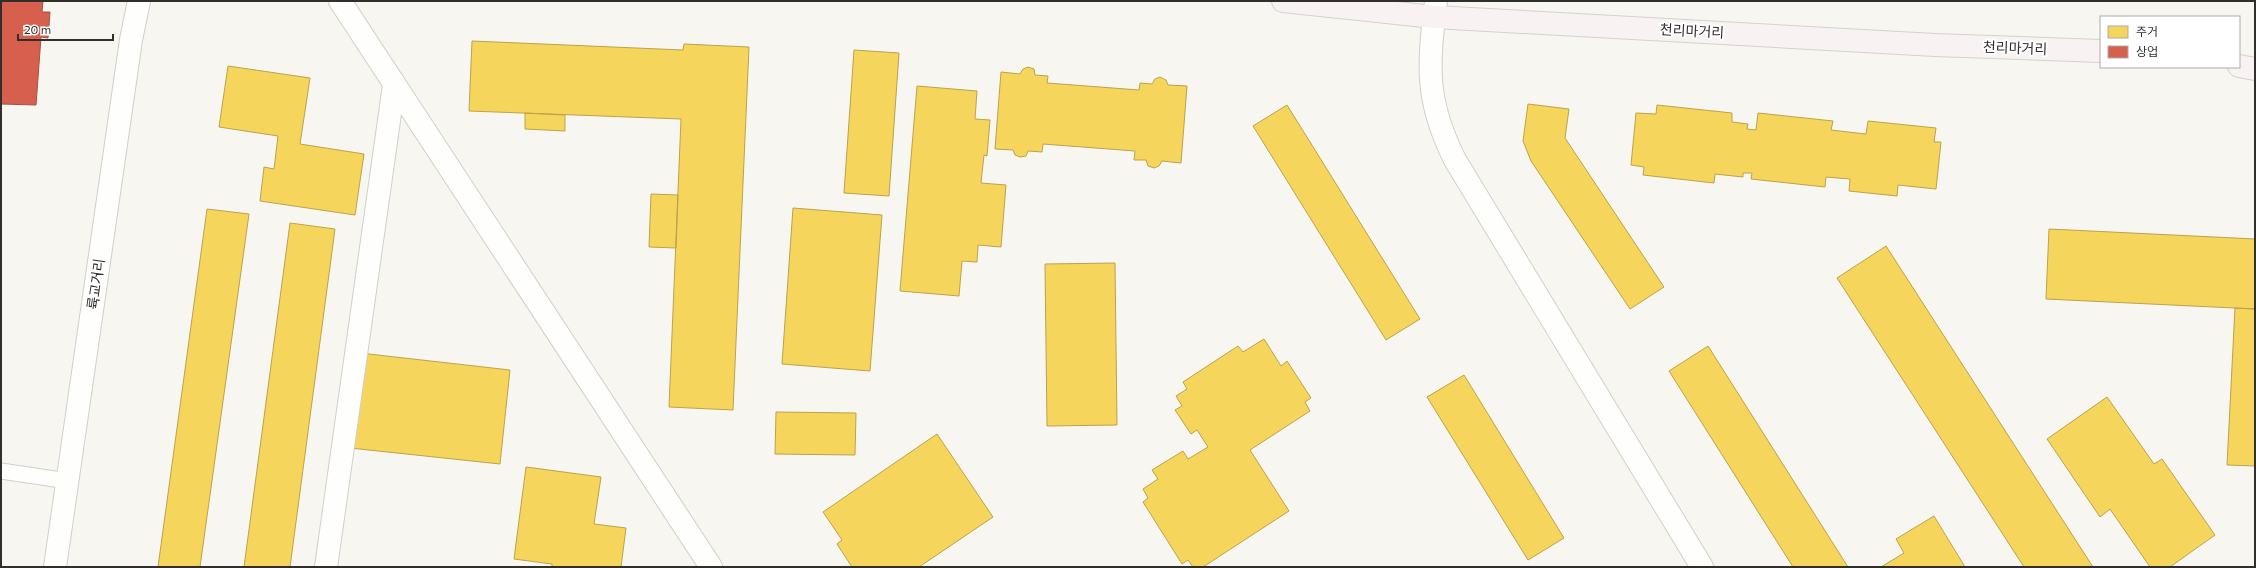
<svg xmlns="http://www.w3.org/2000/svg" width="2256" height="568" font-family="Commissioner,'Noto Sans KR',sans-serif">
  <style>
    .homes { fill: #f6d55c; stroke: #bba34d }
    .shops { fill: #d6604d; stroke: #a45143 }
    .lines { fill: none; stroke-linecap: round; stroke-linejoin: round }
    .service-casing { stroke: #d0cfca; stroke-width: 17 }
    .minor-casing { stroke: #d0cfca; stroke-width: 24 }
    .tertiary-casing { stroke: #d0cfca; stroke-width: 24 }
    .trunk-casing { stroke: #d3d2cf; stroke-width: 24 }
    .service { stroke: #fefefd; stroke-width: 15 }
    .minor { stroke: #fefefd; stroke-width: 22 }
    .tertiary { stroke: #fefefd; stroke-width: 22 }
    .trunk { stroke: #f8f3f2; stroke-width: 22 }
    .labels { text-anchor: middle; stroke-width: 4; stroke-linejoin: round; paint-order: stroke }
    .street-label { font-size: 14px; fill: #302f2b; stroke: #fff }
  </style>
  <rect width="100%" height="100%" fill="#f8f6f0"/>
  <path class="homes" d="M472,41L683,50L684,44L749,47L733,410L669,407L681,119L469,111Z
    M854,50L899,53L889,196L844,193Z
    M228,66L310,78L300,144L364,154L355,215L260,201L264,167L274,169L278,136L219,127Z
    M1028,67L1034,69L1035,75L1048,76L1047,83L1139,90L1140,83L1152,84L1155,79L1160,77L1166,80L1168,85L1187,86L1181,163L1162,161L1159,166L1154,168L1148,166L1146,160H1134L1135,151L1043,144L1042,152L1028,151L1026,156L1020,157L1015,155L1013,150L995,149L1001,72L1020,74L1023,69Z
    M917,86L977,91L975,119L990,120L987,156L984,155L981,183L1006,185L1001,247L978,245L977,262L962,261L959,296L900,291Z
    M1528,104L1569,109L1565,138L1664,287L1630,309L1531,161L1523,141Z
    M1287,105L1420,319L1386,340L1253,126Z
    M1657,105L1732,113V122L1748,124L1747,129L1756,130L1758,113L1833,121L1831,130L1866,134L1868,121L1936,128L1934,142H1941L1936,189L1898,185L1897,196L1849,191L1850,179L1826,177L1825,187L1751,179L1752,173H1743V177L1715,174L1714,183L1643,175L1644,167L1631,165L1636,113L1656,114Z
    M525,113L565,115V131L525,129Z
    M651,194L678,195L676,248L649,247Z
    M793,208L882,215L870,371L782,364Z
    M207,209L249,214L200,567H158Z
    M290,223L335,229L290,567H244Z
    M2049,229L2255,239V309L2046,299Z
    M1886,246L2093,567H2024L1837,278Z
    M1115,263L1117,425L1047,426L1045,264Z
    M2235,308L2255,309V466L2227,465Z
    M1264,339L1281,366L1287,361L1311,398L1305,402L1310,411L1250,450L1289,511L1203,567H1193L1188,560L1182,564L1143,502L1148,498L1143,489L1158,479L1152,470L1183,451L1188,459L1208,447L1197,430L1191,434L1175,410L1182,406L1176,396L1187,389L1183,382L1238,346L1243,352Z
    M1708,346L1848,567H1793L1669,371Z
    M360,353L510,370L500,464L350,448Z
    M1464,375L1564,538L1528,560L1427,397Z
    M2107,397L2154,464L2162,459L2215,535L2170,567H2150L2110,509L2100,517L2047,439Z
    M776,412L856,413L855,455L775,454Z
    M937,434L993,517L919,567H852L837,544L842,540L823,512Z
    M526,467L601,477L594,524L626,528L621,567H552V564L514,559Z
    M1934,516L1965,567H1881L1904,553L1896,539Z"/>
  <path class="shops" d="M1,1H43L42,12H50L48,38L41,37L36,105L1,104Z"/>
  <g class="lines">
    <g class="service-casing">
      <path id="service" d="M1,471L68,481"/>
    </g>
    <g class="minor-casing">
      <path id="minor" d="M340,1L711,567
        M326,567L394,85"/>
    </g>
    <g class="tertiary-casing">
      <path id="tertiary" d="M1436,1C1428,66 1425,100 1455,160L1702,567
        M55,567L131,40L139,1"/>
    </g>
    <g class="trunk-casing">
      <path id="trunk" d="M1283,1L1434,17L1935,45L2101,51
        M2239,66L2255,69"/>
    </g>
    <use href="#service" class="service"/>
    <use href="#minor" class="minor"/>
    <use href="#tertiary" class="tertiary"/>
    <use href="#trunk" class="trunk"/>
  </g>
  <g class="labels">
    <g class="street-label">
      <text transform="translate(1692 31) rotate(3)" y="5">천리마거리</text>
      <text transform="translate(2015 48) rotate(2)" y="5">천리마거리</text>
      <text transform="translate(96 284) rotate(-82)" y="5">륙교거리</text>
    </g>
  </g>
  <rect width="2256" height="568" fill="none" stroke="#302f2b" stroke-width="4"/>
  <rect x="2100" y="16" width="140" height="52" fill="#ffffff" stroke="#acacaa"/>
  <rect x="2108" y="26" width="20" height="12" fill="#f6d55c" stroke="#acacaa"/>
  <text x="2136" y="36" font-size="12" fill="#302f2b">주거</text>
  <rect x="2108" y="46" width="20" height="12" fill="#d6604d" stroke="#acacaa"/>
  <text x="2136" y="56" font-size="12" fill="#302f2b">상업</text>
  <path d="M18 34v6h95v-6" fill="none" stroke="#302f2b" stroke-width="2"/>
  <text x="24" y="34" font-size="12" fill="#302f2b" stroke="#ffffff" stroke-width="3" paint-order="stroke">20 m</text>
</svg>
